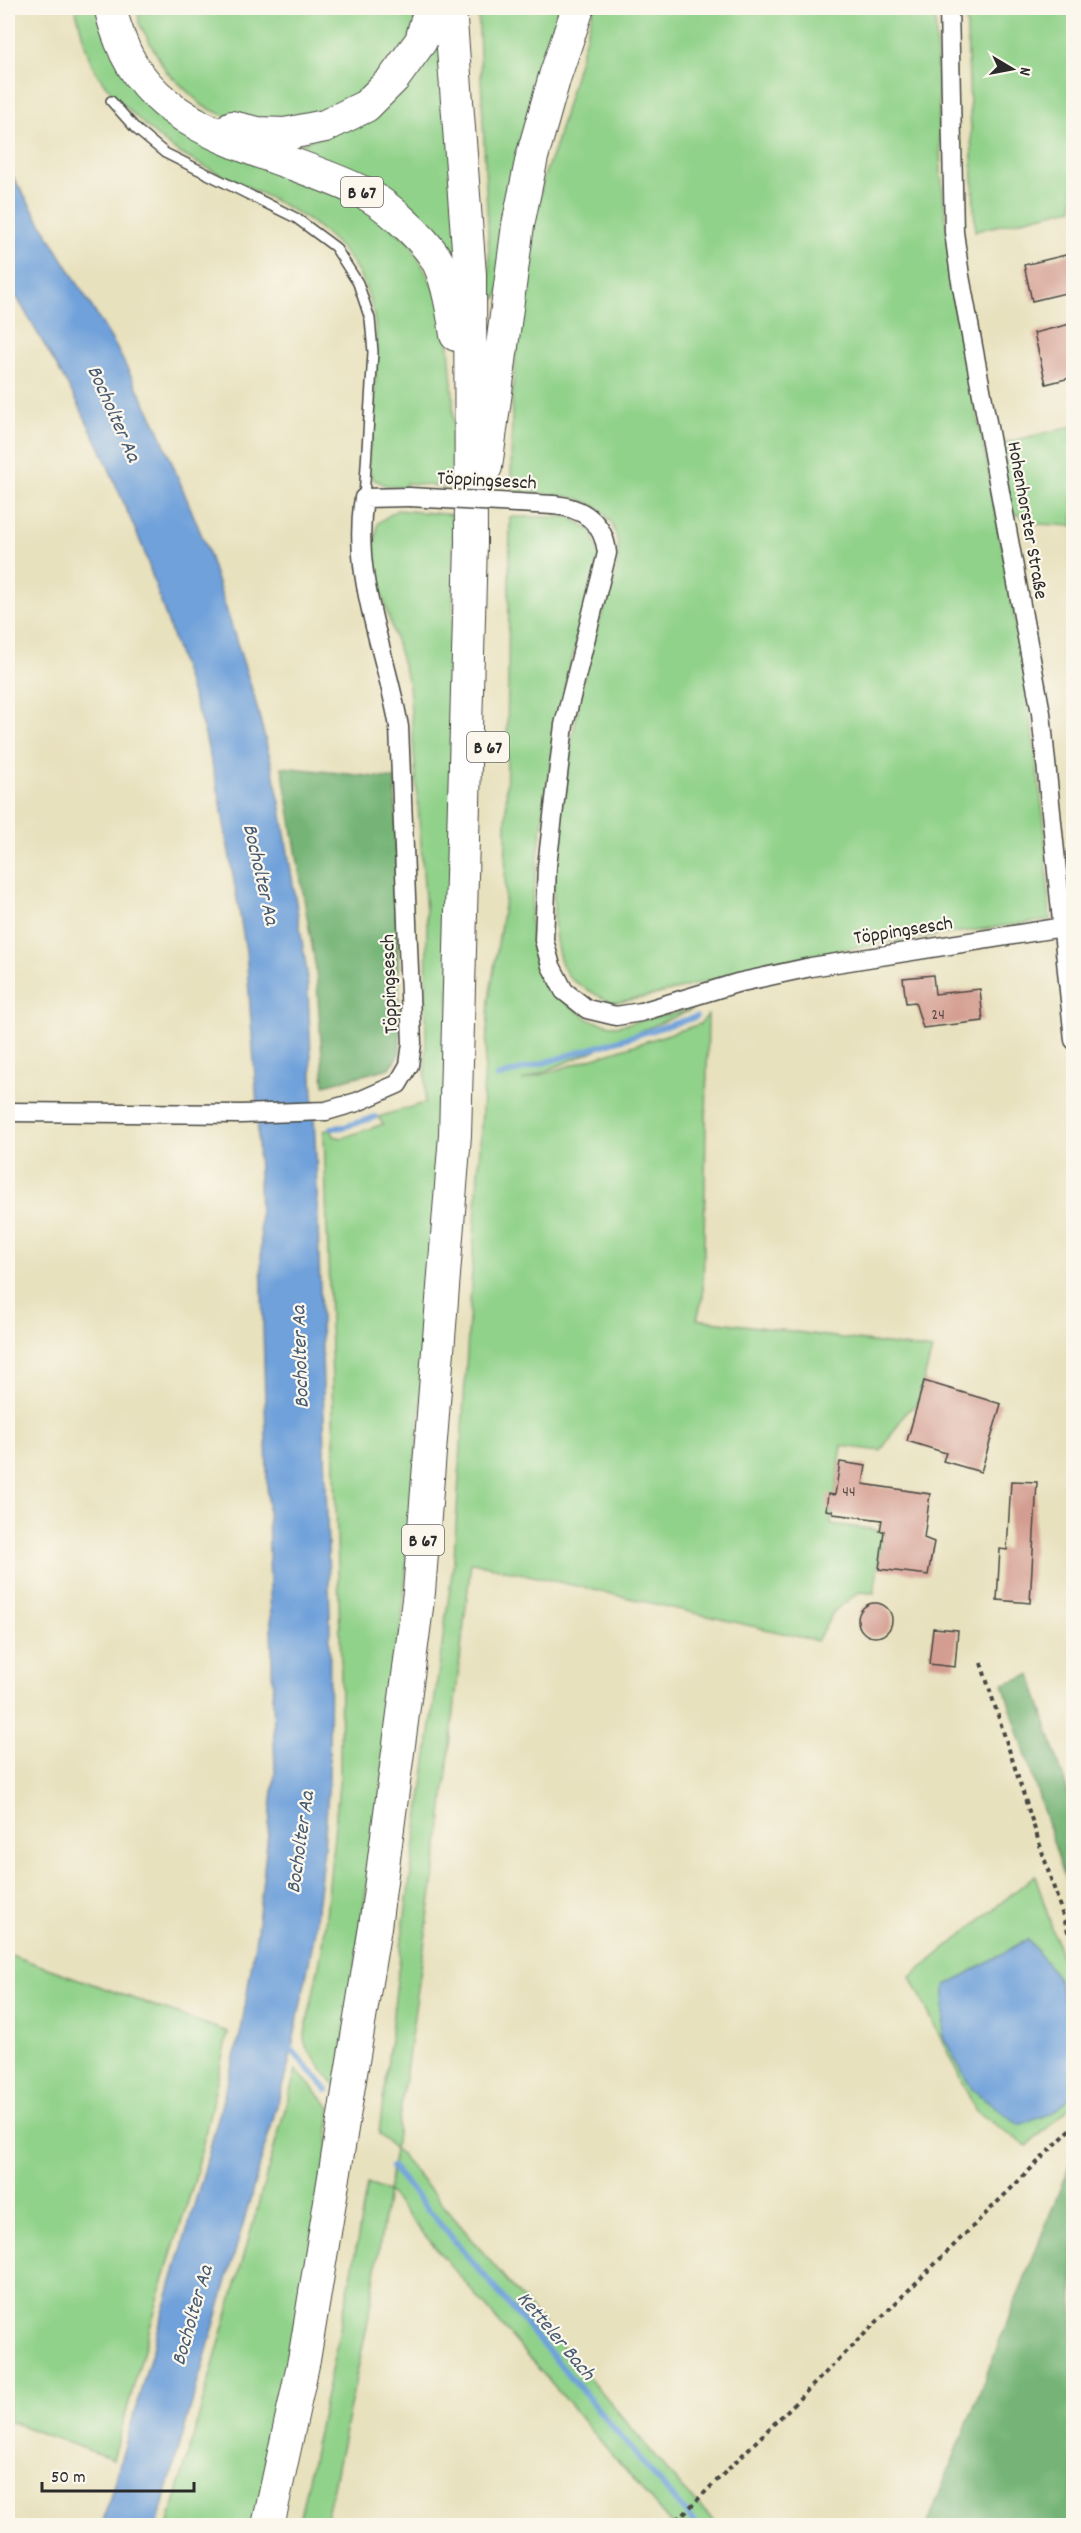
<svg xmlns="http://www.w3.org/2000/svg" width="1081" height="2533" font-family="Dekko,sans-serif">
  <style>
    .green { fill: #91d28a; stroke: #5e7e5a; stroke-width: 1.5 }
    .forest { fill: #74b476; stroke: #507050; stroke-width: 1.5 }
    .water { fill: #6fa1da; stroke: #4d6682; stroke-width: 1.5 }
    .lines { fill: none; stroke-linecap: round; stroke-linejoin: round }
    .stream { stroke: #6fa1da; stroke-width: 6 }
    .building { fill: #d49d91 }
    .lane-casing { stroke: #474641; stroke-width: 12 }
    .street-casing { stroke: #474641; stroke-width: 21 }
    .highway-casing { stroke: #474641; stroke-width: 34 }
    .path { stroke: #474641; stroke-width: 4; stroke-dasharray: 4.5 4.5; stroke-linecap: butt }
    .lane { stroke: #fff; stroke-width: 9 }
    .street { stroke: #fff; stroke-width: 18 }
    .highway { stroke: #fff; stroke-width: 32 }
    .street-bridge-casing { stroke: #474641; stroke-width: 21; stroke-linecap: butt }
    .street-bridge { stroke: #fff; stroke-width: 18 }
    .labels { text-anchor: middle; stroke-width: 4.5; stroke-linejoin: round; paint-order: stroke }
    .number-label { font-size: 16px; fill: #554844 }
    .shield { fill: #fbf7ec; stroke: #696865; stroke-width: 1.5 }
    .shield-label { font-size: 18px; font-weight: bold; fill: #2b2b2b }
    .street-label { font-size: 20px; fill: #2b2b2b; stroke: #fbf7ec }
    .water-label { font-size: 21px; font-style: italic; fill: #465a71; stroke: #fbf7ec }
  </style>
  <rect width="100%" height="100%" fill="#fbf7ec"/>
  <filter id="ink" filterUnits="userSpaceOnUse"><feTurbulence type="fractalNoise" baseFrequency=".0167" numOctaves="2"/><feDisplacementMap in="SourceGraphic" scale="12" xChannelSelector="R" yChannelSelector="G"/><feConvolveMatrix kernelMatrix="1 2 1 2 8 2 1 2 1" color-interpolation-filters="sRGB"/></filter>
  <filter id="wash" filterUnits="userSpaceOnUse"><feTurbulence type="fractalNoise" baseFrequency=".008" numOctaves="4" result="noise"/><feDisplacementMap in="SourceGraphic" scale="24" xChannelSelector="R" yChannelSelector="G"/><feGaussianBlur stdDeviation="1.35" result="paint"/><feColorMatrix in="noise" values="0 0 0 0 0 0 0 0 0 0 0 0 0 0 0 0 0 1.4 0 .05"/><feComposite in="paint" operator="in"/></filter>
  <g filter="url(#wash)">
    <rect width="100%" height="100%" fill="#e8e1be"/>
    <path class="green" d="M75,8H101L125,69L339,188L404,231L446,310L453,396L455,488L406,483L405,488L387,486L373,479L368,466C371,422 383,348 372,307C349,216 256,197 185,156C164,145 146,126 129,110C115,96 100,82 92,64C84,47 81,26 75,8Z
      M138,8H420L405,53L338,111L283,125L240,123L203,106L166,71L139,23Z
      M438,8L463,249L449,270L283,151L325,134Z
      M478,8H567L498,297L491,300Z
      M594,8H935L941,173L956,317L986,457L1025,677L1044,821L1050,920C937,936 821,947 711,980C683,988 656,996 628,1000C623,1001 616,1003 612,1002C605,1001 574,982 570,978C529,933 577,704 592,645C601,608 633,558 610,521C590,489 543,497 511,489L512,398L520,301L528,252L544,176L555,147Z
      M966,8H1073V208L975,231Z
      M1073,426V526L1038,524L1011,512L1000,444Z
      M397,510L454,515L451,928L447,1099L396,1689L337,2088L307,2049L304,2039L323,1945L340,1775L341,1664L324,1131L331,1129L334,1136L342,1138L383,1124L378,1117L425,1103L427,925L409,685L372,561L378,523Z
      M510,517H570L592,531L599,557L561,701L546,794L530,919L533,955L554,994L590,1020L616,1026L693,1009L522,1081L700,1024L708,1015L703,1296L697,1319L932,1350L917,1404L906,1412L881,1451L842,1446L831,1524L884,1531L874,1593L859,1592L834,1611L817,1641L471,1562L439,1843L395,2148L682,2488L718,2525H672L388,2192L367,2326L325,2525L298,2526L351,2277L367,2184L388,2191L395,2149L379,2134L403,1930L454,1558L489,1000L505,899Z
      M1035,1875L1073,1993V2105L1027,2146L976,2111L911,1977Z
      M8,1954L228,2032L195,2179L168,2264L113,2459L8,2421Z
      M296,2070L331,2108L326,2168L258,2525L168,2526Z"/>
    <path class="forest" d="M282,767L395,779L400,1052L390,1068L324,1085L316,970Z
      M1031,1675L1073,1809V1904L1003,1684Z
      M1073,2156V2525H927Z"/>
    <path class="water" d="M8,169L115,345L157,426L206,546L254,696L271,762L280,803L307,972L316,1158L330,1615L329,1777L324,1847L314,1937L289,2063L157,2525H102L204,2171L241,2031L257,1930L275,1773L257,1104L246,951L219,794L204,731L143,548L101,450L74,396L8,282Z
      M1028,1939L1059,1980L1073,2040V2095L1052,2113L1019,2125L972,2089L943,2037L945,1986Z"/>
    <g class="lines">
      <path class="stream" d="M497,1077L696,1017
        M332,1128L344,1127L375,1117
        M286,2043L327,2090
        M392,2167L697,2526"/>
    </g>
    <g id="blocks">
      <path class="building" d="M1074,253V291L1032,301L1024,265Z
        M1074,323V377L1046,384L1034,333Z
        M933,975L935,994L980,989L983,1021L923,1028L915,1002L906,1003L903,978Z
        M924,1381L1001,1404L981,1472L943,1461L946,1453L907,1441Z
        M840,1462L866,1466L863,1484L930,1494L924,1538L934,1542L928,1575L879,1569L884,1531H880L882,1520L833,1514V1511L826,1510L828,1494L835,1495Z
        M1011,1481L1037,1482L1030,1603L997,1600L1000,1549L1007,1550Z
        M858 1620a17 17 0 1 1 34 0a17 17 0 1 1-34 0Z
        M933,1628L958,1630L955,1667L929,1664Z"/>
    </g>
  </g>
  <g filter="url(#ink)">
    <use href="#blocks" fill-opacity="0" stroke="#474641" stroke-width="1.5"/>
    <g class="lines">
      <g class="lane-casing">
        <path id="lane" d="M111,101L136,129L165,153L296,218L335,247L358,283L370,319L373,352L364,498"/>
      </g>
      <g class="street-casing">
        <path id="street" d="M949,8L954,232L960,276L1041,713L1074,1040
          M553,505C582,507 604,522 607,553L564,725L547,866L544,940L551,966L564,991L587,1009L616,1016L641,1012L737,983L811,967L1063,927
          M8,1112L241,1114L326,1111L357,1102L398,1084L409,1065L412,1043L399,727C386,650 351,578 364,498L409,497"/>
      </g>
      <g class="highway-casing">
        <path id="highway" d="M111,8C112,20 117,31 121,42C157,139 284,152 364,193C385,203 422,237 435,257C446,274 453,314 456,335
          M232,127L258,133L285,134L325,126L366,106L394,78L421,41L430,8
          M486,467L518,225L532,157L555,76L578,8
          M268,2526L304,2360L375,1927L419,1592L455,1135L471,543L470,275L450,8"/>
      </g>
      <path class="path" d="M981,1663L1074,1950
        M671,2526L1074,2126"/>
      <use href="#lane" class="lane"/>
      <use href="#street" class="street"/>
      <use href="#highway" class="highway"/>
      <g class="street-bridge-casing">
        <path id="street-bridge" d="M409,497L553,505"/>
      </g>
      <use href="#street-bridge" class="street-bridge"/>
    </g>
  </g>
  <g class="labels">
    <g class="number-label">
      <text x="938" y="1019">24</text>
      <text x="849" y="1496">44</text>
    </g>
    <g class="shield">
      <rect x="341" y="177" width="42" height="30" rx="4.5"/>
      <rect x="467" y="732" width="42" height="30" rx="4.5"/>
      <rect x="402" y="1525" width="42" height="30" rx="4.5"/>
    </g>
    <g class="shield-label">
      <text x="362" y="198">B 67</text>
      <text x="488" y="753">B 67</text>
      <text x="423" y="1546">B 67</text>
    </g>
    <g class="street-label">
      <text transform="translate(487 479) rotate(3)" y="7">Töppingsesch</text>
      <text transform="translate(1029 520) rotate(80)" y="7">Hohenhorster Straße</text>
      <text transform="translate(903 929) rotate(-9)" y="7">Töppingsesch</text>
      <text transform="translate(388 984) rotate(-92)" y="7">Töppingsesch</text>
    </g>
    <g class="water-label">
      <text transform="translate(115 413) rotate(66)" y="7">Bocholter Aa</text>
      <text transform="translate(262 874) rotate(77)" y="7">Bocholter Aa</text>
      <text transform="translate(299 1357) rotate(-92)" y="7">Bocholter Aa</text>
      <text transform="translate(299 1842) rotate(-82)" y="7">Bocholter Aa</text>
      <text transform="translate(191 2315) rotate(-74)" y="7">Bocholter Aa</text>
      <text transform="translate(557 2335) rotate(50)" y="7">Ketteler Bach</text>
    </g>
  </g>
  <rect width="1081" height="2533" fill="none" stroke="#fbf7ec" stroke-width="30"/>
  <g transform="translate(1012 69) rotate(100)" stroke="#fbf7ec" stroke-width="4.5" paint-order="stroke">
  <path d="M0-4.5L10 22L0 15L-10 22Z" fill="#2b2b2b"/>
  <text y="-9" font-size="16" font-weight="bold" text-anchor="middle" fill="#2b2b2b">N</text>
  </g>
  <path d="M42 2482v9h152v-9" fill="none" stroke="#2b2b2b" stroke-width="3"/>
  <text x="51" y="2482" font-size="18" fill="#2b2b2b" stroke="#fbf7ec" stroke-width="4.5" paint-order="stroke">50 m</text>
</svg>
